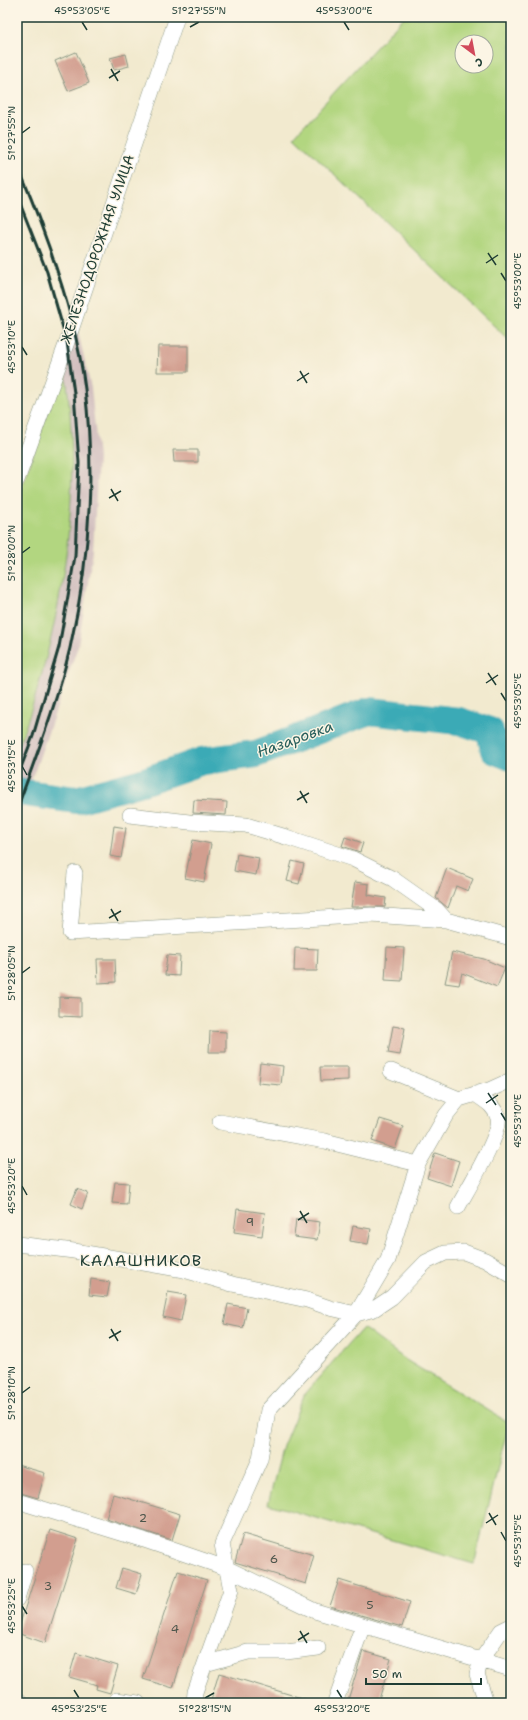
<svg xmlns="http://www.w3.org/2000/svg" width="528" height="1720" font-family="'Shantell Sans',sans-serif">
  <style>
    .industrial { fill: #d2bfbf }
    .green { fill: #b2d680; stroke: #688a5a; fill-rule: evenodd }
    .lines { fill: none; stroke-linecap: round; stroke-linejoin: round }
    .river { stroke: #3aaab6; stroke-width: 28 }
    .building { fill: #d29e8f }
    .minor-casing { stroke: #889482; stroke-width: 16 }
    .minor { stroke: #fff; stroke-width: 15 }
    .rail { stroke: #1f3d34; stroke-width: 3 }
    .ticks { fill: none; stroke: #1f3d34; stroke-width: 1.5 }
    .labels { text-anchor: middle; stroke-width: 3; stroke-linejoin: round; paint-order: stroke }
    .number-label { font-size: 12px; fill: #4c554b }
    .street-label { font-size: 14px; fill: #1f3d34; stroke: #fcf5e5 }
    .water-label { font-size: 15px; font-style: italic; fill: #275e5b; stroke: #fcf5e5 }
    .quarter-label { font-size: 16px; letter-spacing: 1px; fill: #1f3d34; stroke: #fcf5e5 }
    .neatline { fill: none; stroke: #1f3d34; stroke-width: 1.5 }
    .ticks-label { font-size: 10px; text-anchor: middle; fill: #1f3d34 }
  </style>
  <rect width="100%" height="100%" fill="#fcf5e5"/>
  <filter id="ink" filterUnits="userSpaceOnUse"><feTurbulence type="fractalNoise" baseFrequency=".025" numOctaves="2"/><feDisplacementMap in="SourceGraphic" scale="8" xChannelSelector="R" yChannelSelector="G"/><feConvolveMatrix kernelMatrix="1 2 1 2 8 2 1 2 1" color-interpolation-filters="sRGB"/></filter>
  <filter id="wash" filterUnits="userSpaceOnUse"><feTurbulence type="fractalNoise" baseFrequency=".012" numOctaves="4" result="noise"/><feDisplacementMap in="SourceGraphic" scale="16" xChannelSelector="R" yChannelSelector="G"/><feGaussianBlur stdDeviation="0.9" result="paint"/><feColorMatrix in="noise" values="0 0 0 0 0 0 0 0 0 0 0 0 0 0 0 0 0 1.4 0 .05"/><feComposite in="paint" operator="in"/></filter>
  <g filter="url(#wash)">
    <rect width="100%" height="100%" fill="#f2eacf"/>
    <path class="industrial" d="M77,327L91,388L98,458L93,551L78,646L17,822V751L49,647L64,363Z"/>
    <path class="green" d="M404,17H511V342L294,136ZM462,42H486V66H462Z
      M64,363C85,494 62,628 17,751V502Z
      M363,1328L406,1360L509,1423L474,1564L268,1504L283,1446L305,1393Z"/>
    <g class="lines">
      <path class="river" d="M17,792L76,800L142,782L202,761L256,754L369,711L459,721L490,731L494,750L511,757"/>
    </g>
    <g id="blocks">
      <path class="building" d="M76,52L89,83L68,91L55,61Z
        M126,54L129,66L114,70L110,58Z
        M158,346H188V372H157Z
        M173,450H198V462H174Z
        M194,800L227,802L226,815L193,813Z
        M114,826L126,828L121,858L110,856Z
        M345,837L363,843L360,852L342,846Z
        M193,840L211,844L204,882L185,878Z
        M237,854L259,858L256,875L234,871Z
        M292,861L304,864L299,884L287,881Z
        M447,868L473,879L468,891L456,886L448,908L436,898Z
        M355,882L369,884L368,895L386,898L385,907H351Z
        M387,947L404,948L402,981L385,980Z
        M295,948L318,949L317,971H294Z
        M452,952L484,959L505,968L497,987L462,973L459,985L445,983Z
        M167,955L180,956L179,976L165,975Z
        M97,959H115L116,982L98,983Z
        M59,997L81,998V1017L59,1016Z
        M393,1026L405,1028L400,1055L388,1053Z
        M210,1031L226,1032V1052H209Z
        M260,1063L283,1066L281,1085L258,1083Z
        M320,1067H348V1080L321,1081Z
        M380,1119L403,1126L395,1149L372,1141Z
        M435,1153L459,1161L451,1186L427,1178Z
        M115,1182L129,1183L127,1204L112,1203Z
        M77,1189L88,1193L82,1209L71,1204Z
        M237,1209L265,1213L262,1236L234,1232Z
        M296,1219L320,1222L317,1240L294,1237Z
        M353,1226L371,1229L368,1244L350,1241Z
        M91,1279L110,1282L107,1297L89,1295Z
        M168,1292L186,1295L181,1321L163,1317Z
        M228,1304L247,1308L243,1328L224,1324Z
        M17,1465L45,1473L38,1498L17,1492Z
        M113,1494L180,1514L172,1540L106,1519Z
        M50,1530L78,1539L45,1643L17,1633Z
        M243,1534L314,1555L306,1584L235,1562Z
        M122,1568L142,1574L136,1594L116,1588Z
        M178,1571L207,1580L173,1688L143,1679Z
        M339,1580L410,1602L402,1627L330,1606Z
        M363,1651L391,1659L378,1703H347Z
        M76,1653L118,1666L110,1693L96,1689L97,1685L69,1677Z
        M219,1673L308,1700V1703H210Z"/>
    </g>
  </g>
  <g filter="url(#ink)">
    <use href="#blocks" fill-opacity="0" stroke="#889482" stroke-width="1"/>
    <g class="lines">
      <g class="minor-casing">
        <path id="minor" d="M17,480L67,342L177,17
          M130,815L189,822L246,825L286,837L353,859L393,879L437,910L446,920
          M75,873L70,933L371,915L446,920L511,938
          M391,1071L459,1099
          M220,1122L325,1141L418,1164
          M458,1207C467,1190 502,1133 498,1118C495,1106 485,1101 475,1094
          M17,1244L74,1251L184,1270L232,1284L307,1300L330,1308L356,1314L374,1309L392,1297L426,1262L445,1253L464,1252L485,1260L511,1275
          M17,1501L144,1540L226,1568L315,1611L511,1669
          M17,1599L25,1571
          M205,1664L248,1652H286L318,1648
          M17,1699L21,1703
          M116,1700L138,1703
          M194,1703L195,1692L231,1590L222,1544L260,1459L268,1410L356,1314L388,1260L418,1164L446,1115L459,1099L489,1090L511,1080
          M335,1703L363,1625
          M490,1703L486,1702L477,1674L481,1660L501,1631L511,1626"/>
      </g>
      <use href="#minor" class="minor"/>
      <path class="rail" d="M17,166C30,192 39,220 49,247C65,292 79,341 85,389C95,474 89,564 70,648C57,703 36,756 17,809
        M17,196L47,272L67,342L74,393L79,463L75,556L59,647L33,736L17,778"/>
    </g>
  </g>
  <path class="ticks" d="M82,22L87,30M344,22L349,30M190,27L199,22M111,69L118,81M109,78L120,71M22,133L30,127M488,253L496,265M486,263L498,255M501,273L506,281M22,347L27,355M300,371L307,383M297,381L309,373M111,489L118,501M109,498L121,491M22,553L30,547M488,673L496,685M486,683L498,675M501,693L506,701M22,766L27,775M300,791L307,803M297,800L309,793M111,909L118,921M109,918L121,911M22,973L30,967M488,1093L496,1105M486,1103L498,1095M501,1113L506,1121M22,1186L27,1195M300,1211L307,1223M298,1220L309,1213M111,1329L118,1341M109,1338L121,1331M22,1393L30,1387M489,1513L496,1525M486,1523L498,1515M501,1532L506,1541M22,1606L27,1614M300,1631L307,1643M298,1640L309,1633M74,1690L79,1698M337,1690L342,1698M205,1698L214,1693"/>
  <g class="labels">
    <g class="number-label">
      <text x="250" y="1226">9</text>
      <text x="143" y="1522">2</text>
      <text x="274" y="1563">6</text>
      <text x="48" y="1590">3</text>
      <text x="370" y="1609">5</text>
      <text x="175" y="1633">4</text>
    </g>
    <g class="street-label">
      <text transform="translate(97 249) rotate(-71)" y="5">ЖЕЛЕЗНОДОРОЖНАЯ УЛИЦА</text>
    </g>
    <g class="water-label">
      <text transform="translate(295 739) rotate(-20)" y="5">Назаровка</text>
    </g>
    <g class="quarter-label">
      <text x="141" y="1266">КАЛАШНИКОВ</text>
    </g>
  </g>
  <rect width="528" height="1720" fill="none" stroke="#fcf5e5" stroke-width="44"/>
  <g transform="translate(474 54) rotate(148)"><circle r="19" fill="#fcf5e5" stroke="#a4ab9e"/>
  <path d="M0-3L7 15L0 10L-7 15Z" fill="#d1495b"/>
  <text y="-6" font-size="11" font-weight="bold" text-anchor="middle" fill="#1f3d34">С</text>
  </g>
  <path d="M366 1678v6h115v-6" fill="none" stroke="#1f3d34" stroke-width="2"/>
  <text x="372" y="1678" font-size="12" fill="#1f3d34" stroke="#fcf5e5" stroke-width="3" paint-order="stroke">50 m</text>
  <rect x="22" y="22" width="484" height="1676" class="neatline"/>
  <g class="ticks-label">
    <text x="82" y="14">45°53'05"E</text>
    <text x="199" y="14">51°27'55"N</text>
    <text x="344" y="14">45°53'00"E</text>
    <text transform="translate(11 133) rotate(-90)" y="4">51°27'55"N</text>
    <text transform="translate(517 281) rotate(-90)" y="4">45°53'00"E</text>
    <text transform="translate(11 347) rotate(-90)" y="4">45°53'10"E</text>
    <text transform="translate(11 553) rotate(-90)" y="4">51°28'00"N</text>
    <text transform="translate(517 701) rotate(-90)" y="4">45°53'05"E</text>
    <text transform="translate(11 766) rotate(-90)" y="4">45°53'15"E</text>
    <text transform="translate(11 973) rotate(-90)" y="4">51°28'05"N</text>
    <text transform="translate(517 1121) rotate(-90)" y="4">45°53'10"E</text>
    <text transform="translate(11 1186) rotate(-90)" y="4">45°53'20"E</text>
    <text transform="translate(11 1393) rotate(-90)" y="4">51°28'10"N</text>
    <text transform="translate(517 1541) rotate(-90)" y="4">45°53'15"E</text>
    <text transform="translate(11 1606) rotate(-90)" y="4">45°53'25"E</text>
    <text x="79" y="1712">45°53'25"E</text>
    <text x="205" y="1712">51°28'15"N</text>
    <text x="342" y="1712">45°53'20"E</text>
  </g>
</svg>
